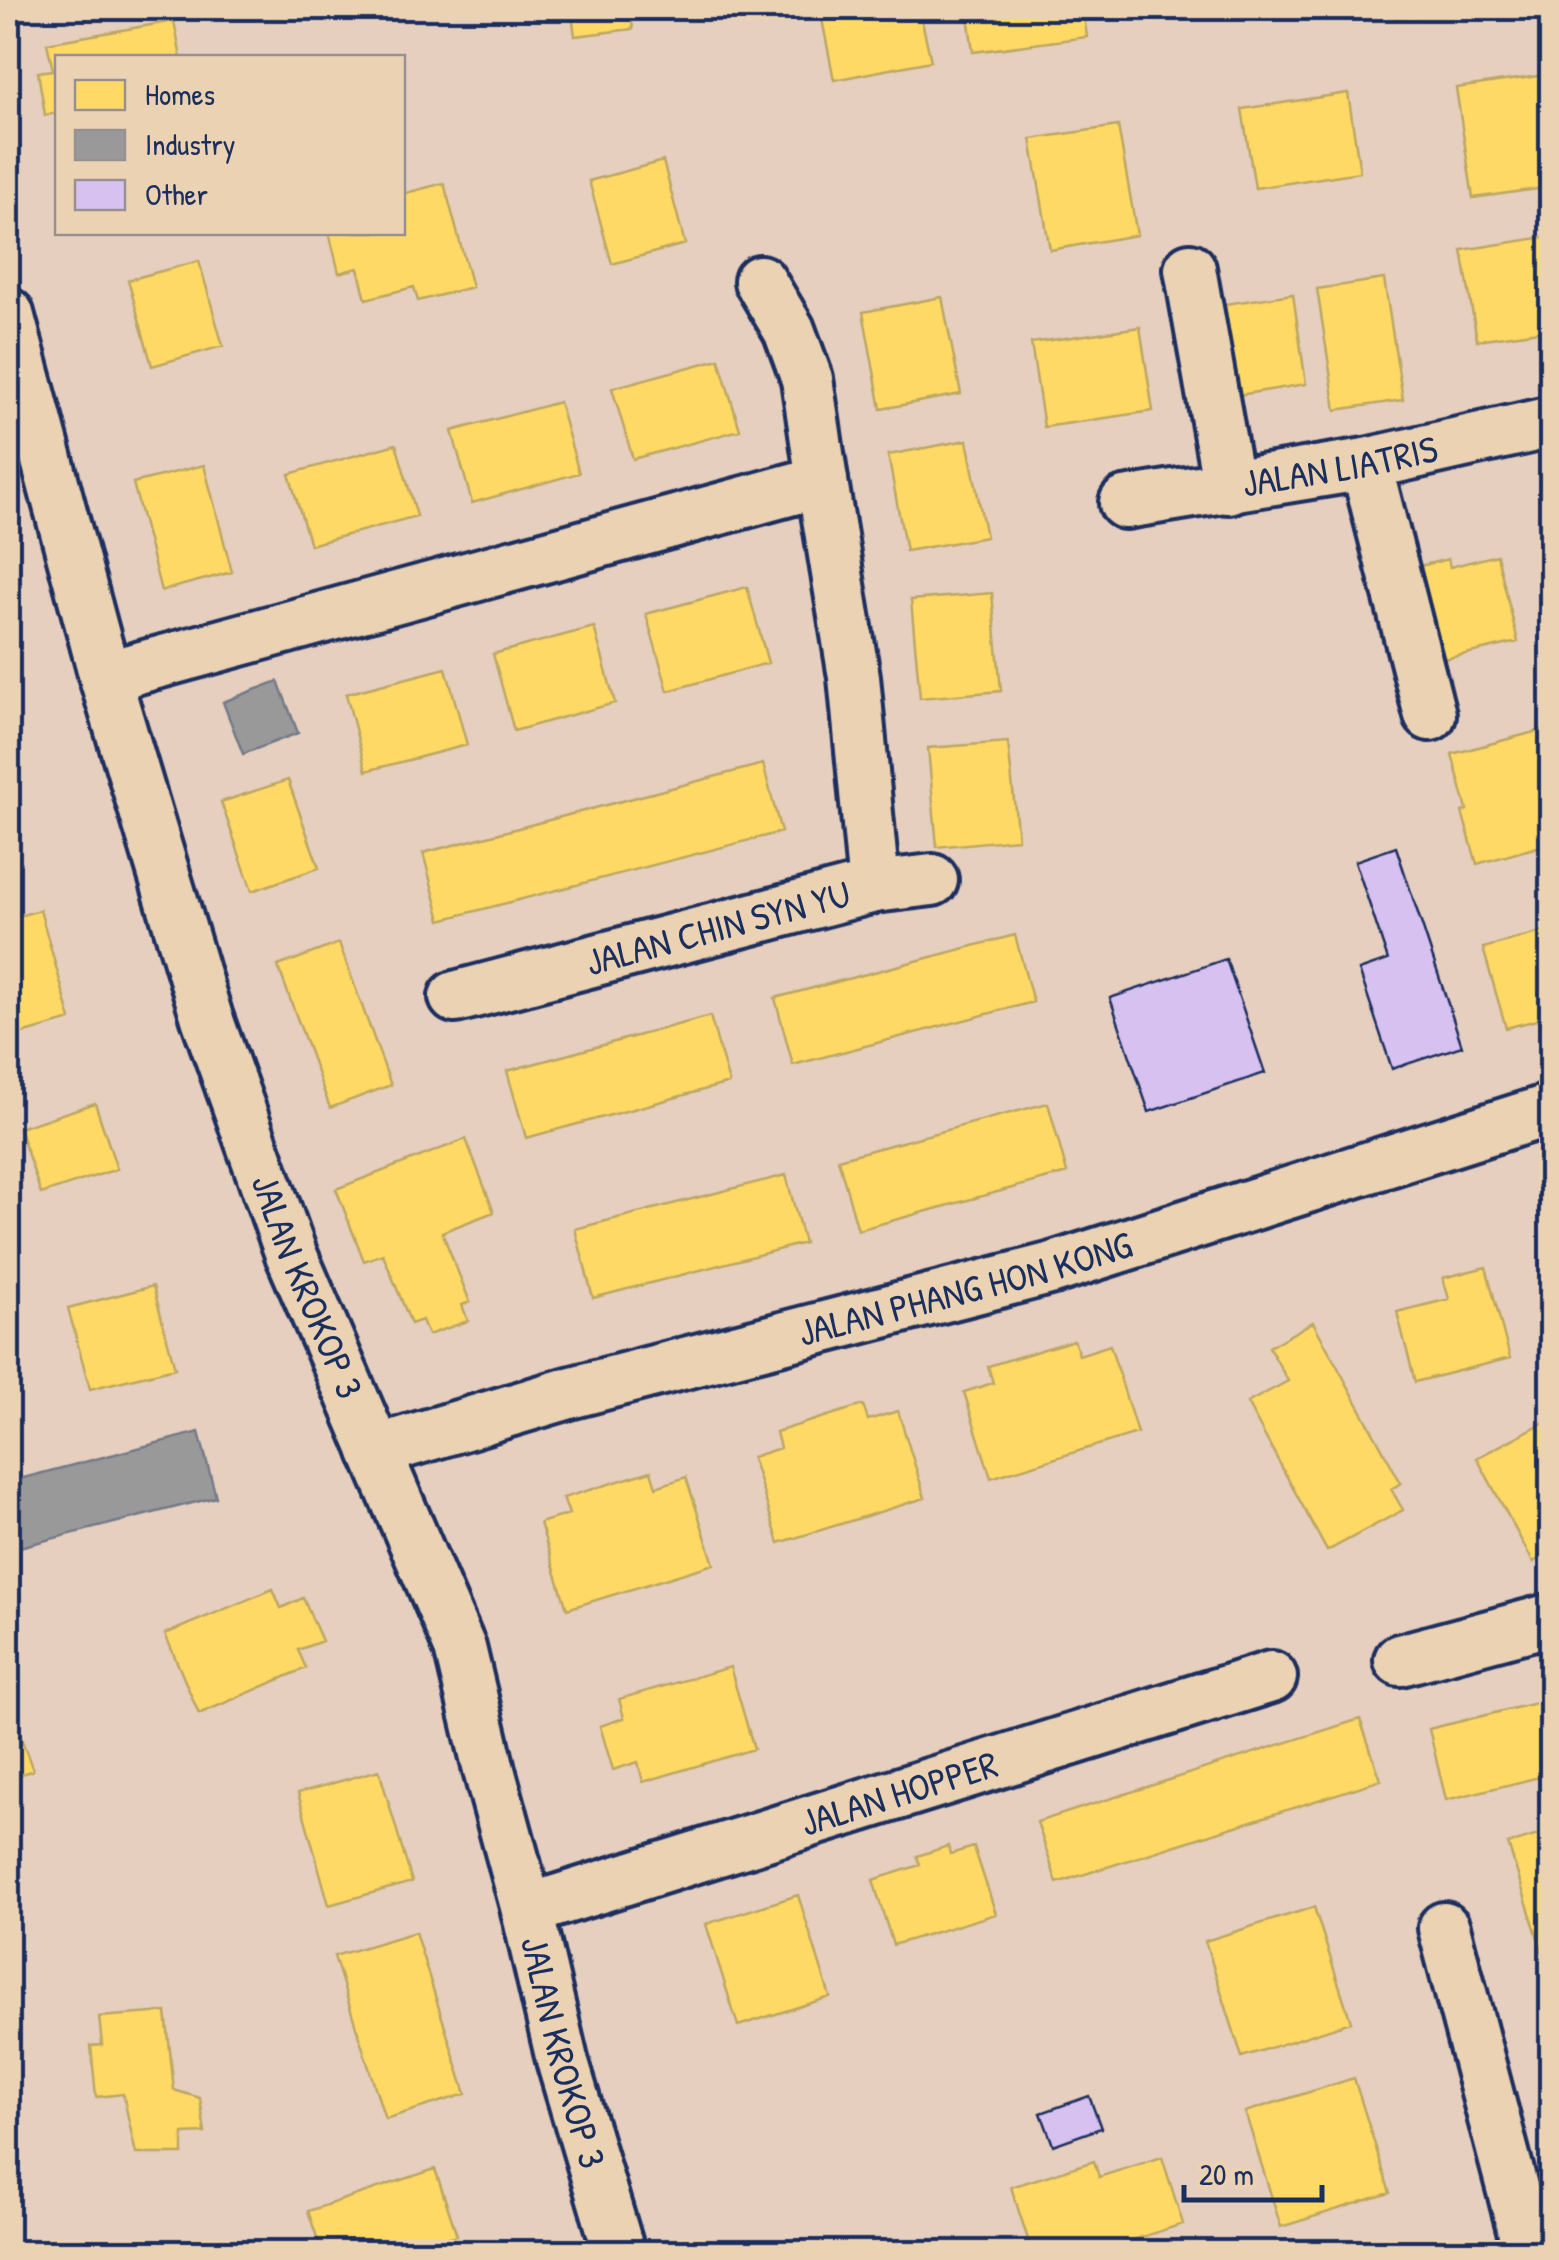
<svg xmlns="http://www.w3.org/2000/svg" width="1559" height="2260" font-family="'Patrick Hand',sans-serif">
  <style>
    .homes { fill: #ffd966; stroke: #bba664; stroke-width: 2.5 }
    .industry { fill: #999; stroke: #737987; stroke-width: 2.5 }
    .building { fill: #d7c1f1; stroke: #1b2f5e; stroke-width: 2.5 }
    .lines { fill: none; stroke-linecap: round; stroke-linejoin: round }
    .minor-casing { stroke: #1b2f5e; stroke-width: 58 }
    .minor { stroke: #ebd2b3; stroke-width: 50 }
    .labels { text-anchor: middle; stroke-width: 10; stroke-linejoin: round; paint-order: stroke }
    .street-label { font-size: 38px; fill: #1b2f5e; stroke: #ebd2b3 }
  </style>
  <rect width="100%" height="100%" fill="#e7cfbf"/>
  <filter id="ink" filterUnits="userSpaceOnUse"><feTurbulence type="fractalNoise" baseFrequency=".01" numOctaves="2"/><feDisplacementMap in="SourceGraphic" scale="20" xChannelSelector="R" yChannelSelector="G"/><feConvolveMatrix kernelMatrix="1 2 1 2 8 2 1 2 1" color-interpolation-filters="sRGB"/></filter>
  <g filter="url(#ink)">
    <path class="homes" d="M571,8H630L633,29L575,36Z
      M880,8H919L931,61L834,80L822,19Z
      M967,8H1083L1087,37L973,52Z
      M1185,8H1234L1187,15Z
      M1393,8H1473L1395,19Z
      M174,21L181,58H58V113L45,115L38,72L53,70L47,43Z
      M1552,74V187L1473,198L1456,88Z
      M1348,93L1360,172L1255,188L1242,109Z
      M1118,126L1137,235L1050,250L1031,139Z
      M663,161L685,244L612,264L589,181Z
      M444,183L472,287L418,301L414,287L366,299L358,268L339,273L329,232H402V194Z
      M1552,236V329L1477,340L1462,250Z
      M199,261L223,346L152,366L128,280Z
      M1384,279L1403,400L1336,410L1317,289Z
      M1293,294L1306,384L1239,395L1225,304Z
      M942,297L961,394L881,409L863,312Z
      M1140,327L1153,411L1044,427L1031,343Z
      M719,359L740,430L633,459L612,388Z
      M559,402L579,473L472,503L452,431Z
      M967,440L986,537L906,551L888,455Z
      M396,444L417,516L310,545L289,474Z
      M204,465L232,572L161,591L133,483Z
      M1497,555L1518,642L1444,659L1420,566L1448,559L1450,567Z
      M747,587L768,663L668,691L646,614Z
      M992,593L1001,691L920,698L911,600Z
      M594,627L615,703L514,731L493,654Z
      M446,668L467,745L366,771L346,694Z
      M1542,730L1552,764V843L1477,864L1462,812L1467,810L1452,754Z
      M1008,742L1018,839L937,847L928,748Z
      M763,764L781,832L441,920L423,853Z
      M288,780L319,868L252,891L221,802Z
      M8,794L15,820L8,822Z
      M40,910L71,1020L8,1038V919Z
      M1552,929V1016L1506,1028L1483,948Z
      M1015,935L1033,1002L793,1065L775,998Z
      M339,943L391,1085L330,1108L278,966Z
      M710,1016L729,1083L526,1138L507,1071Z
      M95,1103L117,1169L41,1194L19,1128Z
      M1048,1103L1067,1173L858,1230L838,1159Z
      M466,1139L494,1212L442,1232L470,1302L462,1305L468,1321L428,1335L422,1320L411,1324L383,1254L364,1261L336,1189Z
      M786,1175L804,1243L593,1298L575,1229Z
      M1486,1267L1510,1358L1415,1382L1397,1312L1449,1299L1443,1278Z
      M153,1286L175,1368L90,1389L68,1308Z
      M1313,1322L1401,1483L1391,1489L1403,1510L1327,1551L1247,1403L1288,1381L1269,1347Z
      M1074,1340L1079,1355L1110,1345L1137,1433L991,1478L964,1392L993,1383L988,1366Z
      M863,1405L868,1420L898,1411L925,1498L779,1543L752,1457L780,1448L776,1432Z
      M1552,1418V1552L1533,1562L1477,1458Z
      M651,1471L656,1487L686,1477L714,1564L567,1609L540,1523L569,1514L563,1498Z
      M273,1589L281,1608L303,1598L322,1641L298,1650L306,1668L199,1714L165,1634Z
      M730,1667L754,1749L643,1782L638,1762L613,1770L600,1726L624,1718L619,1699Z
      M1552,1699V1774L1446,1800L1429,1729Z
      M8,1703L33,1770L8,1779Z
      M1360,1719L1381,1780L1057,1883L1037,1822Z
      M379,1770L412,1882L329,1905L298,1793Z
      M1552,1831V1958L1545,1960L1508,1844Z
      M948,1846L950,1854L974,1847L996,1914L893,1945L873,1880L920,1865L917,1856Z
      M798,1895L830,1997L738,2026L706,1924Z
      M1314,1907L1351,2022L1242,2057L1205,1941Z
      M415,1932L466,2094L385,2119L334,1956Z
      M166,2012L174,2090L200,2098L205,2133L183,2134V2154H136L123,2094L96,2097L91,2046L102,2045L99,2017Z
      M1354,2078L1390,2193L1281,2227L1245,2112Z
      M1162,2157L1183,2224L1119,2244L1122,2252H1032L1011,2187L1094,2161L1099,2177Z
      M435,2169L457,2235L402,2252H322L308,2211Z"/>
    <path class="industry" d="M278,681L298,733L243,754L223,702Z
      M199,1432L216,1497L8,1550V1482Z"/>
    <path class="building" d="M1396,847L1462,1046L1392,1069L1359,970L1388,960L1355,861Z
      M1226,959L1265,1073L1149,1112L1110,998Z
      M1089,2096L1101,2128L1053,2145L1041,2113Z
      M8,2148L17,2177L8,2180Z"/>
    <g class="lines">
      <g class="minor-casing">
        <g id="minor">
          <path d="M1190,269L1229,488"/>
          <path d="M760,281L789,330L807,379L822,481"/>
          <path id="s1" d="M8,314L105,677L207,1018L291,1254L460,1648L489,1770L527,1910L562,2060L619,2252"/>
          <path d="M1366,464L1430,715"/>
          <path id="s2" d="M1125,503L1366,464L1552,422"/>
          <path d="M105,677L822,481L854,677L874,887L455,997"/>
          <path d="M874,887L932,880"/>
          <path id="s3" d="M375,1451L569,1393L1053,1268L1552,1109"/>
          <path d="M1400,1660L1552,1619"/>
          <path id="s4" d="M527,1910L1271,1677"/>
          <path d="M1444,1928L1529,2252"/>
        </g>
      </g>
      <use href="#minor" class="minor"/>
    </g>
  </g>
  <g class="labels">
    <g class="street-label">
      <text dy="13" stroke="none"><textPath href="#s2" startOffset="218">JALAN LIATRIS</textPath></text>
      <text transform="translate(718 928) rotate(-15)" y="13">JALAN CHIN SYN YU</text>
      <text dy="13" stroke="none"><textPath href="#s1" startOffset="1018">JALAN KROKOP 3</textPath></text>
      <text dy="13" stroke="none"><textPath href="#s3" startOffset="612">JALAN PHANG HON KONG</textPath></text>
      <text dy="13" stroke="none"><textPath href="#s4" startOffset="390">JALAN HOPPER</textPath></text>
      <text dy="13" stroke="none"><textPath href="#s1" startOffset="1828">JALAN KROKOP 3</textPath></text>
    </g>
  </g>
  <rect width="1559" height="2260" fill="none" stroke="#ebd2b3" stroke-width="40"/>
  <rect x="20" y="20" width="1519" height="2220" fill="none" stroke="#1b2f5e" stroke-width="4" filter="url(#ink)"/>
  <rect x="55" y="55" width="350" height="180" fill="#ebd2b3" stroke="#989191" stroke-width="2.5"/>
  <rect x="75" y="80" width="50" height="30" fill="#ffd966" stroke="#989191" stroke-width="2.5"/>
  <text x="145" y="105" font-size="30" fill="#1b2f5e">Homes</text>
  <rect x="75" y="130" width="50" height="30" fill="#999999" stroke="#989191" stroke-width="2.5"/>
  <text x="145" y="155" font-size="30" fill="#1b2f5e">Industry</text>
  <rect x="75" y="180" width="50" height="30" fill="#d7c1f1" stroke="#989191" stroke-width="2.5"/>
  <text x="145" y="205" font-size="30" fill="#1b2f5e">Other</text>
  <path d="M1184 2185v15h138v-15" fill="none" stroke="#1b2f5e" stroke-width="5"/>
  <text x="1199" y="2185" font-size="30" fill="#1b2f5e" stroke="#ebd2b3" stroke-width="8" paint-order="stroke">20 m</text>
</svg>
